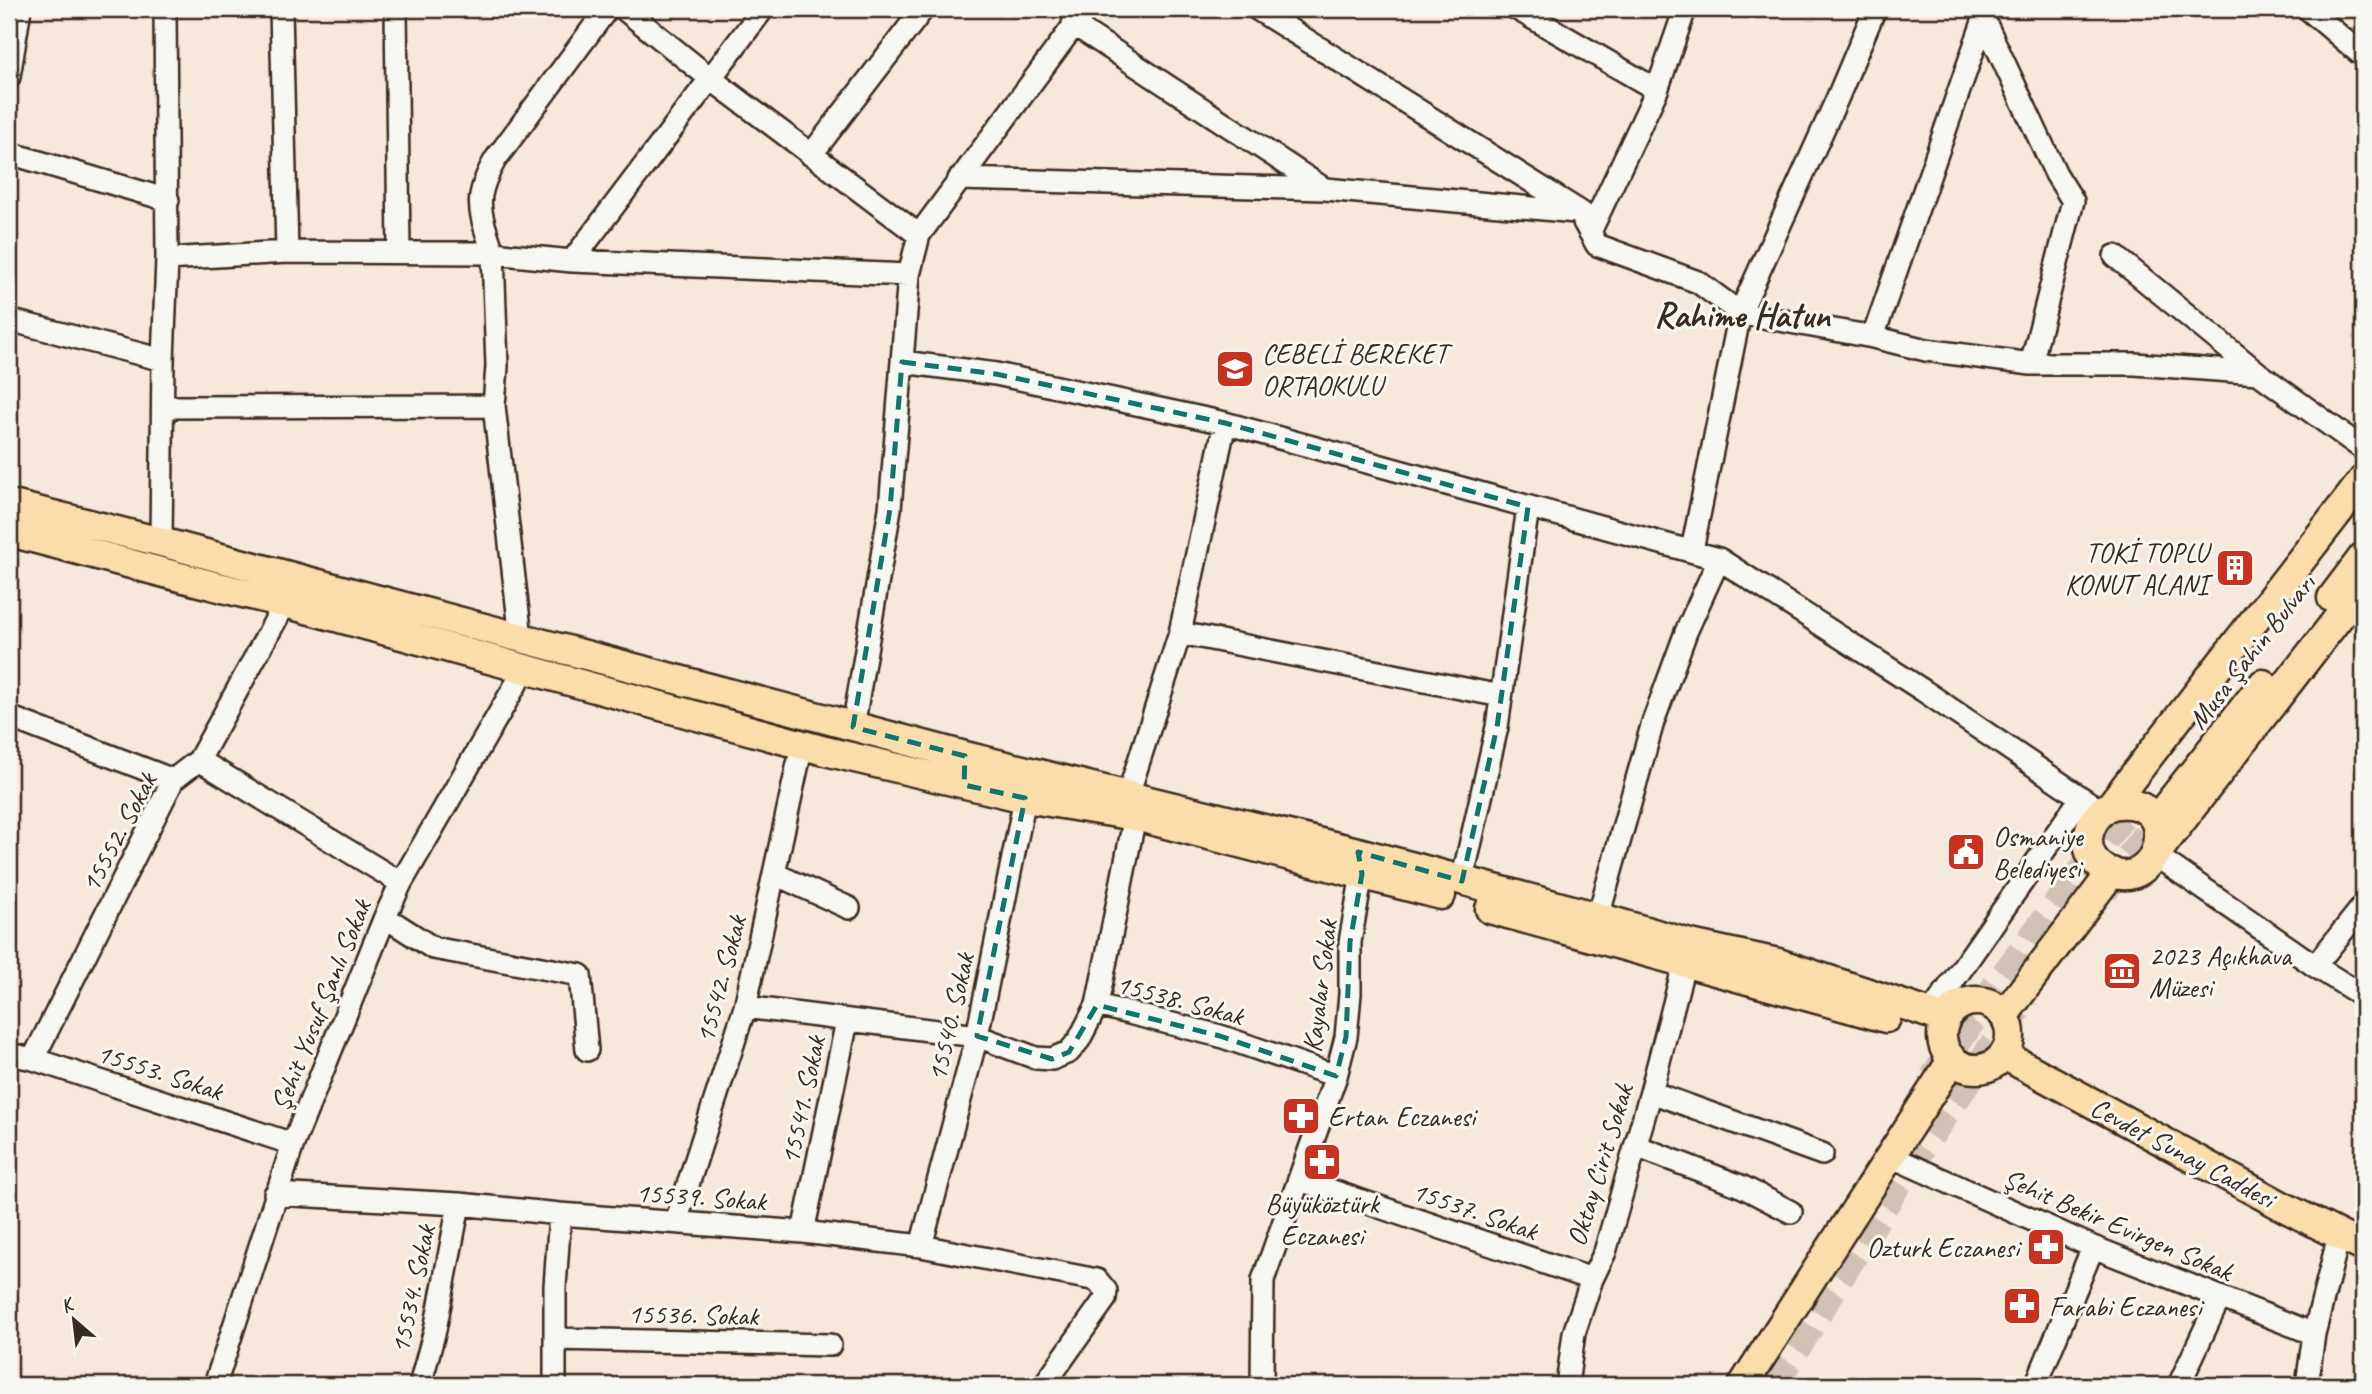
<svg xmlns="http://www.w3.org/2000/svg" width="2372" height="1394" font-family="Caveat,sans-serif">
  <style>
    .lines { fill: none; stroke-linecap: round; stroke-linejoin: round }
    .major-tunnel { stroke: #d1c2b5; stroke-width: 28; stroke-dasharray: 28 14; stroke-linecap: butt }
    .minor-casing { stroke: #3b2a1e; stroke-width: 26 }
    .major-casing { stroke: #3b2a1e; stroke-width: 33 }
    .minor { stroke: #f6f6f2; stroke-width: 21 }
    .major { stroke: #fbddab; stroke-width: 28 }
    .marked { fill: none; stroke: #0f766e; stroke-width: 5; stroke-dasharray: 14 9; stroke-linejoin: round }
    .labels { text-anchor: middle; stroke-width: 6; stroke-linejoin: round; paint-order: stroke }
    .poi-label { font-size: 28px; fill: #3b2a1e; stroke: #f6f6f2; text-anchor: start }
    .street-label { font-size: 28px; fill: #3b2a1e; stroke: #f6f6f2 }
    .district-label { font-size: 35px; font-weight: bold; fill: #3b2a1e; stroke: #f6f6f2 }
  </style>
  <rect width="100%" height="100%" fill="#f6e8db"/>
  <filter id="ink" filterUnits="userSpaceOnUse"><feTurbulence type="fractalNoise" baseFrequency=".0143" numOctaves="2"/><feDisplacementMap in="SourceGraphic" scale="14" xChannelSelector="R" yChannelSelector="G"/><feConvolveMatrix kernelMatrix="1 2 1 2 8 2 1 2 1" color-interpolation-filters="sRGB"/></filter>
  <g filter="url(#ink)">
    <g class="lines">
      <path class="major-tunnel" d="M2104,891L2163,811
        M1933,1078L1992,991L2139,794
        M1774,1385L1904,1174L2026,997"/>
      <g class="minor-casing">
        <path id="minor" d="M281,9L287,252
          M396,9L399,251
          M607,9L495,160C472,201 480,211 493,253L572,261L909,275
          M624,9L711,79L919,235
          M1257,9L1582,213L1584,222L1597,245L1698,282L1740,313L1873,337L1926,350L2031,364H2135L2258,373L2363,449
          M1517,9L1657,90
          M1979,9L2056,174L2073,201L2031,364
          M2308,9L2363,56
          M1073,24L1323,188
          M9,77L20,9
          M9,153L168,200
          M811,155L923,9
          M959,179L1325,189L1576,212
          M1590,232L1657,90L1685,9
          M2115,256L2258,373
          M167,259L287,252L493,253L497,366L494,406L521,638
          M572,261L763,9
          M9,320L163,360L161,542
          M1873,337L1984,19
          M163,360L167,259L165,9
          M902,362L996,374L1225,423L1719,559L1924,691L2101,811
          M163,407L494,406
          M1692,550L1740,313L1837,99L1875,9
          M1180,633L1501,696
          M9,717L173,780
          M853,727L890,509L909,275L919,235L1086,9
          M199,760L401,883
          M1128,795L1180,633L1225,423
          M2155,855L2315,966L2363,996
          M775,874L849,908
          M1462,881L1497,727L1528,507
          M385,917L433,948L580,975L587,1050
          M1598,917L1653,722L1686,632L1719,559
          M2315,966L2363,906
          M1097,1005L1135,816
          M745,1007L977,1036L1036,1058L1052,1059L1069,1052L1079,1040L1097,1005L1220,1036L1336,1076
          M1930,1014L2081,798
          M9,1054L33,1059L293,1144
          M33,1059L173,780L199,760L285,603
          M1651,1092L1822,1154
          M1636,1146L1743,1187L1791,1212
          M1901,1161L2093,1247L2314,1334
          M1300,1180L1592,1279
          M275,1194L459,1204L560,1214L803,1232L921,1246L1097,1280L1106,1291L1105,1299L1044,1385
          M676,1222L745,1007L802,745
          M803,1232L847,1021
          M921,1246L977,1036L1025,798
          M555,1339L830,1345
          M215,1385L293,1144L385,917L401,883L526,667
          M420,1385L435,1330L459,1204
          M555,1385V1287L560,1214
          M1262,1385L1263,1280L1336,1076L1346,1037L1350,994V942L1362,874
          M1567,1385L1574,1333L1592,1279L1605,1252L1651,1092L1685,961
          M2036,1385L2093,1247
          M2179,1385L2220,1297
          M2307,1385L2314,1334L2339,1236"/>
      </g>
      <g class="major-casing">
        <path id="major" d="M9,504L161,542L965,756L1358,852L1598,917L1690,944L1778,963L1946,1019
          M9,532C101,555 192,582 285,603L825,751L1025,798L1135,816L1441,895
          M2332,598L2363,557
          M2111,805C2187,791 2160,900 2106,870C2078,854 2085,819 2111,805L2363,480
          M2163,811L2263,684
          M2155,855L2363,586
          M1490,909L1886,1018
          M1942 1035a34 34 0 1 1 68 0a34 34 0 1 1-68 0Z
          M2004,1015L2112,872
          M2004,1055L2284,1207L2363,1247
          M1743,1385L1952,1060"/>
      </g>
      <use href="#minor" class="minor"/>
      <use href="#major" class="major"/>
    </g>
  </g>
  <path class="marked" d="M902,362L996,374L1225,423L1528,507L1497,727L1462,881L1358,852L1362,874L1350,942L1346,1037L1336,1076L1220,1036L1097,1005L1069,1052L1052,1059L977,1036L1025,798L964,785L965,756L853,727L890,509Z"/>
  <defs>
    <g id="school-square" transform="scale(2.0125)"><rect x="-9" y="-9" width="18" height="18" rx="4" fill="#c8321e" stroke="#f6f6f2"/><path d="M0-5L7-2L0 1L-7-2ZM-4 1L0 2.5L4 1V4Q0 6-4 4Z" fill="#fff"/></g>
    <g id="building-square" transform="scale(2.0125)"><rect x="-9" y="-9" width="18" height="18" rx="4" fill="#c8321e" stroke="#f6f6f2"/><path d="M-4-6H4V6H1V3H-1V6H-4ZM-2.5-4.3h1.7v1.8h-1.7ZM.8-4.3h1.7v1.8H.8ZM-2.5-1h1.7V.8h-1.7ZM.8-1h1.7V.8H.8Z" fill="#fff"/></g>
    <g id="civic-square" transform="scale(2.0125)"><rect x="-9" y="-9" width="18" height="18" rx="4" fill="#c8321e" stroke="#f6f6f2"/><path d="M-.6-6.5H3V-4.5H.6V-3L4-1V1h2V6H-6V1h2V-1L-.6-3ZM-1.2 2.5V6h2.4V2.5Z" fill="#fff"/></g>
    <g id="museum-square" transform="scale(2.0125)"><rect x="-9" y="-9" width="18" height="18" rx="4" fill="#c8321e" stroke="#f6f6f2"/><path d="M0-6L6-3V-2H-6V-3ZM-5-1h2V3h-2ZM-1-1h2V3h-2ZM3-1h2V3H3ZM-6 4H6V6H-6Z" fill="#fff"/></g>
    <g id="pharmacy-square" transform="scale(2.0125)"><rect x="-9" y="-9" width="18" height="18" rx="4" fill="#c8321e" stroke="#f6f6f2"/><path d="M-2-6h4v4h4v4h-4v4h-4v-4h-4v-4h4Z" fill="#fff"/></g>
  </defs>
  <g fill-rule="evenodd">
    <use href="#school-square" x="1235" y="369"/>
    <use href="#building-square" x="2235" y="568"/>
    <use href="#civic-square" x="1966" y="852"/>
    <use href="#museum-square" x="2122" y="971"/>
    <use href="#pharmacy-square" x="1301" y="1116"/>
    <use href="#pharmacy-square" x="1322" y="1162"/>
    <use href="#pharmacy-square" x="2046" y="1247"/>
    <use href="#pharmacy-square" x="2022" y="1306"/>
  </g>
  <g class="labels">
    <g class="poi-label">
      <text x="1262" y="363">CEBELİ BEREKET<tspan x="1262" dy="32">ORTAOKULU</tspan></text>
      <text x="2208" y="562" text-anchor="end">TOKİ TOPLU<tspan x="2208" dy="32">KONUT ALANI</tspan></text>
      <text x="1993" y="846">Osmaniye<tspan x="1993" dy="32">Belediyesi</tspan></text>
      <text x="2149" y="965">2023 Açıkhava<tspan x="2149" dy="32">Müzesi</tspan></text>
      <text x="1328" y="1126">Ertan Eczanesi</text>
      <text x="1322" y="1213" text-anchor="middle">Büyüköztürk<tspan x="1322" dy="32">Eczanesi</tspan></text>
      <text x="2019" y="1257" text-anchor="end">Ozturk Eczanesi</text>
      <text x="2049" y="1316">Farabi Eczanesi</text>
    </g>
    <g class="street-label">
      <text transform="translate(2251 651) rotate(-52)" y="10">Musa Şahin Bulvarı</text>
      <text transform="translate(118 832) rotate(-62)" y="10">15552. Sokak</text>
      <text transform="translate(720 979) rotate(-75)" y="10">15542. Sokak</text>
      <text transform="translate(1319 986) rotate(-83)" y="10">Kayalar Sokak</text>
      <text transform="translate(1180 999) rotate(15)" y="10">15538. Sokak</text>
      <text transform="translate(320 1005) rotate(-68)" y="10">Şehit Yusuf Şanlı Sokak</text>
      <text transform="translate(950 1017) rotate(-77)" y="10">15540. Sokak</text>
      <text transform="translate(160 1071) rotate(18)" y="10">15553. Sokak</text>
      <text transform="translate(802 1100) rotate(-78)" y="10">15541. Sokak</text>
      <text transform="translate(2183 1152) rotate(28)" y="10">Cevdet Sunay Caddesi</text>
      <text transform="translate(1599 1165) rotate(-73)" y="10">Oktay Cirit Sokak</text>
      <text transform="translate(701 1196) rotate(4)" y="10">15539. Sokak</text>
      <text transform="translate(1475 1210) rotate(19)" y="10">15537. Sokak</text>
      <text transform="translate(2118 1224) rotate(23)" y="10">Şehit Bekir Evirgen Sokak</text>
      <text transform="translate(412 1289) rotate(-78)" y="10">15534. Sokak</text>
      <text transform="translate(693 1314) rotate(1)" y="10">15536. Sokak</text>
    </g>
    <g class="district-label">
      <text x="1742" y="327">Rahime Hatun</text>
    </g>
  </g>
  <rect width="2372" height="1394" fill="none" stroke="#f6f6f2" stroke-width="35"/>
  <rect x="18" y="18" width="2337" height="1359" fill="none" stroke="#3b2a1e" stroke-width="2.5" filter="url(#ink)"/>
  <g transform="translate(74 1320) rotate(332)" stroke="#f6f6f2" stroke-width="5" paint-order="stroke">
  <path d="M0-5L12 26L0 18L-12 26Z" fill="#3b2a1e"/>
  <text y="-10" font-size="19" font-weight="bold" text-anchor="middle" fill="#3b2a1e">K</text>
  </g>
</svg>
